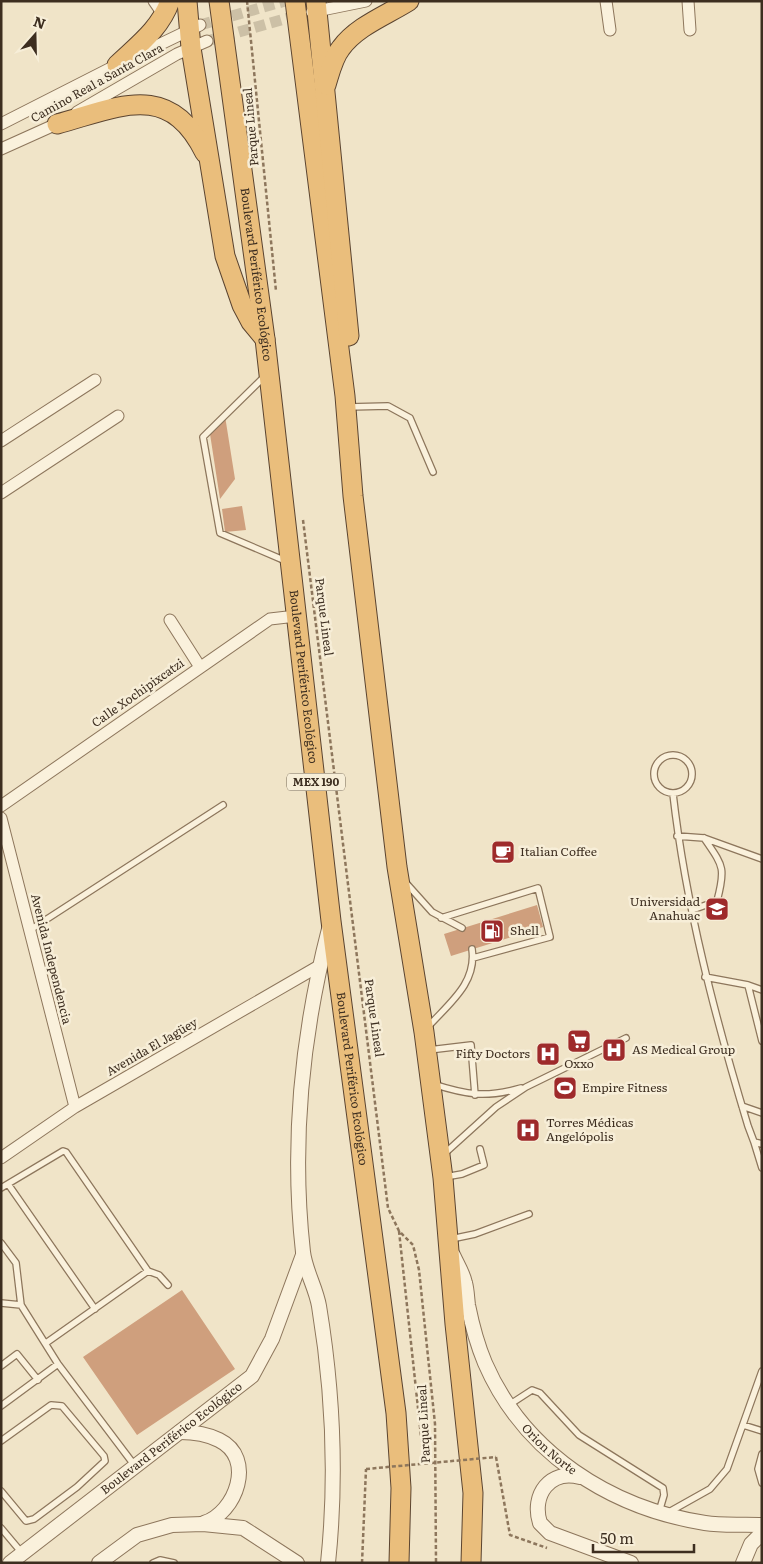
<svg xmlns="http://www.w3.org/2000/svg" width="763" height="1564" font-family="Literata,serif">
  <style>
    .building { fill: #cf9f7d }
    .lines { fill: none; stroke-linecap: round; stroke-linejoin: round }
    .minor-tunnel { stroke: #ccc0a6; stroke-width: 11; stroke-dasharray: 11 5.5; stroke-linecap: butt }
    .service-casing { stroke: #8d765c; stroke-width: 8 }
    .minor-casing { stroke: #8d765c; stroke-width: 13 }
    .tertiary-casing { stroke: #8d765c; stroke-width: 16 }
    .trunk-casing { stroke: #5b4430; stroke-width: 21 }
    .path { stroke: #8d765c; stroke-width: 2.5; stroke-dasharray: 4 2.5; stroke-linecap: butt }
    .service { stroke: #faf1dc; stroke-width: 5.5 }
    .minor { stroke: #faf1dc; stroke-width: 11 }
    .tertiary { stroke: #faf1dc; stroke-width: 14 }
    .trunk { stroke: #eabe7c; stroke-width: 19 }
    .path-bridge { stroke: #8d765c; stroke-width: 2.5; stroke-dasharray: 4 2.5; stroke-linecap: butt }
    .labels { text-anchor: middle; stroke-width: 5; stroke-linejoin: round; paint-order: stroke }
    .shield { fill: #f7eed8; stroke: #756857; stroke-width: 1 }
    .shield-label { font-size: 11px; font-weight: bold; fill: #3d2e20 }
    .street-label { font-size: 12px; fill: #3d2e20; stroke: #f7eed8 }
    .poi-label { font-size: 12px; fill: #3d2e20; stroke: #f7eed8; text-anchor: start }
  </style>
  <rect width="100%" height="100%" fill="#f0e4c8"/>
  <path class="building" d="M225,416L235,479L220,499L210,434Z
    M242,506L246,530L225,532L222,509Z
    M537,905L543,927L451,956L444,934Z
    M182,1290L235,1369L137,1435L83,1357Z"/>
  <g class="lines">
    <path class="minor-tunnel" d="M200,25L285,1
      M207,41L302,14"/>
    <g class="service-casing">
      <path id="service" d="M265,376L203,437L220,533L288,562
        M348,407L388,406L410,418L433,472
        M654 774a19 19 0 1 1 38 0a19 19 0 1 1-38 0Z
        M673,794C686,907 715,1017 748,1126L754,1142L762,1144
        M677,836L704,838L762,859
        M406,883L432,912L462,928
        M692,910L717,901C726,867 723,866 704,838
        M441,918L538,888L550,937L473,958
        M30,930L223,805
        M705,977L748,985L762,990
        M748,985L762,1041
        M427,1028C448,1004 477,984 472,949
        M429,1050L471,1045L475,1095
        M433,1084C467,1095 486,1098 521,1088
        M742,1106L762,1113
        M754,1142L762,1168
        M444,1154L496,1107L526,1087L626,1038
        M445,1177L462,1174L484,1165L480,1149
        M8,1184L95,1309
        M1,1188L63,1151L66,1152L148,1271L159,1275L168,1285
        M451,1239L475,1234L529,1214
        M1,1243L16,1263L21,1305L58,1364L135,1466
        M1,1303L21,1305
        M46,1343L148,1271
        M1,1366L17,1354L38,1380
        M509,1405L532,1390L540,1393L579,1435L663,1488L664,1495L659,1512
        M1,1406L58,1364
        M743,1425L762,1431
        M1,1441L51,1405L62,1406L104,1456L105,1461L77,1487L34,1519L26,1521L1,1491
        M762,1454L758,1469L762,1483
        M669,1512L710,1489L727,1469L762,1371
        M1,1528L22,1553
        M153,1563L160,1560L174,1563"/>
    </g>
    <g class="minor-casing">
      <path id="minor" d="M154,1L165,17
        M606,1L610,30
        M688,1L690,30
        M312,12L366,1
        M77,112L177,54L207,41
        M1,124L117,65L200,25
        M1,149L61,122
        M1,441L95,380
        M1,493L118,416
        M170,620L200,667
        M1,806L270,619L296,616
        M1,818L75,1107
        M1,1158L75,1107L319,966"/>
    </g>
    <g class="tertiary-casing">
      <g id="tertiary">
        <path id="s1" d="M453,1255C457,1264 463,1273 465,1283C467,1290 467,1298 468,1305C472,1325 477,1344 485,1363C524,1453 610,1508 705,1523C723,1526 743,1524 762,1525"/>
        <path d="M180,1432C193,1432 207,1434 219,1440C256,1458 236,1513 204,1523"/>
        <path d="M580,1477C550,1469 531,1495 540,1523L550,1533L631,1563"/>
        <path id="s2" d="M10,1563L252,1376L272,1339L303,1255"/>
        <path d="M99,1563L137,1535L172,1525L203,1524L243,1528L297,1563"/>
        <path d="M328,1563C337,1477 333,1391 319,1306C316,1288 305,1270 303,1252C291,1144 302,1034 329,929"/>
        <path d="M743,1563L751,1544L762,1533"/>
      </g>
    </g>
    <g class="trunk-casing">
      <g id="trunk">
        <path d="M187,1L191,48L225,256L242,305L251,322L265,339"/>
        <path id="s3" d="M219,1L265,339L331,921L396,1413L401,1488L399,1563"/>
        <path d="M295,1L345,396L353,496L397,867L424,1032L443,1178L455,1324L473,1493L471,1563"/>
        <path d="M316,1L349,336"/>
        <path d="M117,65C138,45 160,29 170,1"/>
        <path d="M326,85C330,72 333,58 341,48C357,26 387,15 409,1"/>
        <path d="M57,124C117,108 169,79 205,153"/>
      </g>
    </g>
    <path class="path" d="M247,1L276,291
      M303,520L388,1208L399,1231L413,1245L419,1270L435,1424L436,1563
      M399,1231L424,1464
      M496,1457L510,1535L547,1548
      M362,1563L366,1469"/>
    <use href="#service" class="service"/>
    <use href="#minor" class="minor"/>
    <use href="#tertiary" class="tertiary"/>
    <use href="#trunk" class="trunk"/>
    <path class="path-bridge" d="M366,1469L496,1457"/>
  </g>
  <defs>
    <g id="cafe-square" transform="scale(1.25)"><rect x="-9" y="-9" width="18" height="18" rx="4" fill="#9e2a2b" stroke="#f7eed8"/><path d="M-5.5-4.5H6V0H3Q3 3.5 0 3.5H-2.5Q-5.5 3.5-5.5 0ZM3-3.2v2h1.7v-2ZM-6 4.5H4V6H-6Z" fill="#fff"/></g>
    <g id="university-square" transform="scale(1.25)"><rect x="-9" y="-9" width="18" height="18" rx="4" fill="#9e2a2b" stroke="#f7eed8"/><path d="M0-5L7-2L0 1L-7-2ZM-4 1L0 2.5L4 1V4Q0 6-4 4Z" fill="#fff"/></g>
    <g id="fuel-square" transform="scale(1.25)"><rect x="-9" y="-9" width="18" height="18" rx="4" fill="#9e2a2b" stroke="#f7eed8"/><path d="M-5.5-6h7V0h2V4h1.3V-2.5L3-4.5l.8-.8L6-3V5H2.5V1h-1V6h-7ZM-4.2-4.7v3.2H.2V-4.7Z" fill="#fff"/></g>
    <g id="supermarket-square" transform="scale(1.25)"><rect x="-9" y="-9" width="18" height="18" rx="4" fill="#9e2a2b" stroke="#f7eed8"/><path d="M-6-5.5h2.5l.6 2H6L4.5 2H-2.5L-4.4-4H-6ZM-1.5 3.2a1.3 1.3 0 1 0 .1 0ZM3 3.2a1.3 1.3 0 1 0 .1 0Z" fill="#fff"/></g>
    <g id="hospital-square" transform="scale(1.25)"><rect x="-9" y="-9" width="18" height="18" rx="4" fill="#9e2a2b" stroke="#f7eed8"/><path d="M-5-5h3v3.5h4V-5h3V5h-3V1.5h-4V5h-3Z" fill="#fff"/></g>
    <g id="stadium-square" transform="scale(1.25)"><rect x="-9" y="-9" width="18" height="18" rx="4" fill="#9e2a2b" stroke="#f7eed8"/><path d="M0-5a6.5 5 0 1 0 0 10a6.5 5 0 1 0 0-10ZM-3.5-1.8h7v3.6h-7Z" fill="#fff"/></g>
  </defs>
  <g fill-rule="evenodd">
    <use href="#cafe-square" x="503" y="852"/>
    <use href="#university-square" x="717" y="909"/>
    <use href="#fuel-square" x="492" y="931"/>
    <use href="#supermarket-square" x="579" y="1041"/>
    <use href="#hospital-square" x="614" y="1050"/>
    <use href="#hospital-square" x="548" y="1054"/>
    <use href="#stadium-square" x="565" y="1088"/>
    <use href="#hospital-square" x="528" y="1130"/>
  </g>
  <g class="labels">
    <rect class="shield" x="287" y="773.5" width="58" height="17" rx="4"/>
    <g class="shield-label">
      <text x="316" y="786">MEX 190</text>
    </g>
    <g class="street-label">
      <text transform="translate(97 83) rotate(-29)" y="4">Camino Real a Santa Clara</text>
      <text transform="translate(251 127) rotate(-95)" y="4">Parque Lineal</text>
      <text dy="4" stroke="none"><textPath href="#s3" startOffset="276">Boulevard Periférico Ecológico</textPath></text>
      <text transform="translate(324 617) rotate(83)" y="4">Parque Lineal</text>
      <text dy="4" stroke="none"><textPath href="#s3" startOffset="681">Boulevard Periférico Ecológico</textPath></text>
      <text transform="translate(138 693) rotate(-35)" y="4">Calle Xochipixcatzi</text>
      <text transform="translate(51 959) rotate(76)" y="4">Avenida Independencia</text>
      <text transform="translate(374 1018) rotate(82)" y="4">Parque Lineal</text>
      <text transform="translate(152 1047) rotate(-30)" y="4">Avenida El Jagüey</text>
      <text dy="4" stroke="none"><textPath href="#s3" startOffset="1086">Boulevard Periférico Ecológico</textPath></text>
      <text transform="translate(424 1424) rotate(-93)" y="4">Parque Lineal</text>
      <text dy="4" stroke="none"><textPath href="#s2" startOffset="204">Boulevard Periférico Ecológico</textPath></text>
      <text dy="4" stroke="none"><textPath href="#s1" startOffset="222">Orion Norte</textPath></text>
    </g>
    <g class="poi-label">
      <text x="520" y="856">Italian Coffee</text>
      <text x="700" y="906" text-anchor="end">Universidad<tspan x="700" dy="14">Anahuac</tspan></text>
      <text x="510" y="935">Shell</text>
      <text x="632" y="1054">AS Medical Group</text>
      <text x="530" y="1058" text-anchor="end">Fifty Doctors</text>
      <text x="579" y="1068" text-anchor="middle">Oxxo</text>
      <text x="582" y="1092">Empire Fitness</text>
      <text x="546" y="1127">Torres Médicas<tspan x="546" dy="14">Angelópolis</tspan></text>
    </g>
  </g>
  <rect width="763" height="1564" fill="none" stroke="#3d2e20" stroke-width="5"/>
  <g transform="translate(35 35) rotate(20)" stroke="#f7eed8" stroke-width="4" paint-order="stroke">
  <path d="M0-4L9 19L0 12L-9 19Z" fill="#3d2e20"/>
  <text y="-8" font-size="14" font-weight="bold" text-anchor="middle" fill="#3d2e20">N</text>
  </g>
  <path d="M593 1544v8h101v-8" fill="none" stroke="#3d2e20" stroke-width="2.5"/>
  <text x="600" y="1544" font-size="15" fill="#3d2e20" stroke="#f7eed8" stroke-width="4" paint-order="stroke">50 m</text>
</svg>
